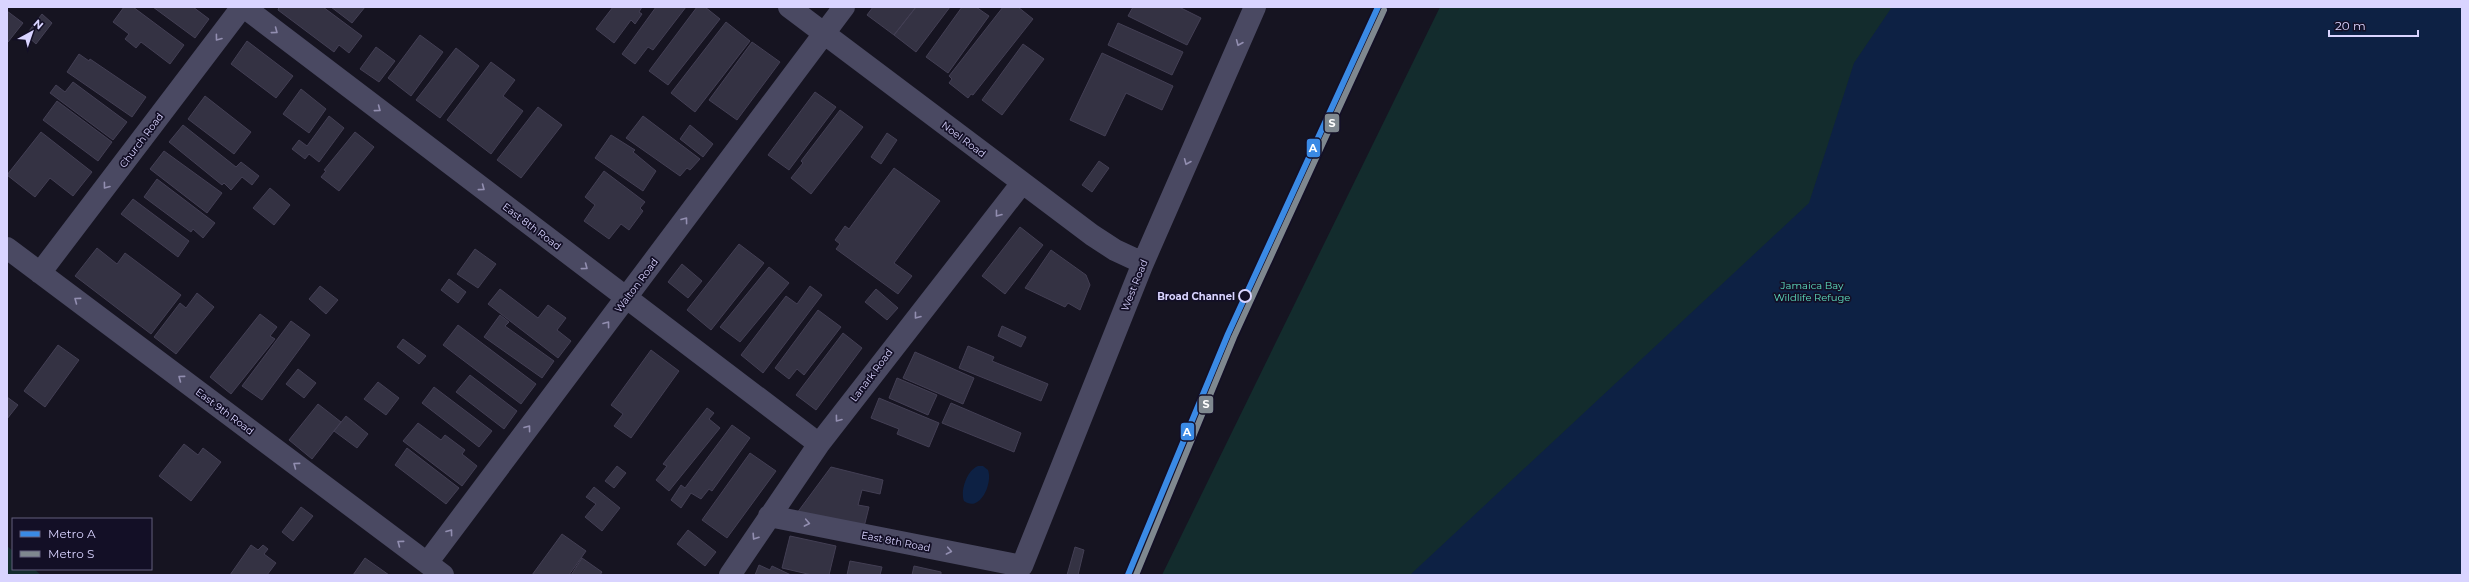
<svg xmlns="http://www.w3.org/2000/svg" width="2469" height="582" font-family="Montserrat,sans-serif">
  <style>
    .green { fill: #132c2d }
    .water { fill: #0d2144 }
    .building { fill: #343243; stroke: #433f54 }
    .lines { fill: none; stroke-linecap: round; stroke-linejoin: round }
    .minor { stroke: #4a4962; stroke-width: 22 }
    .metro-1-casing { stroke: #130f26; stroke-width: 9 }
    .metro-2-casing { stroke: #130f26; stroke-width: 9 }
    .metro-1 { stroke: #3a8ae5; stroke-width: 6 }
    .metro-2 { stroke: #7f888f; stroke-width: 6 }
    .oneway { stroke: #928eb0 }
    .stop-dot { fill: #130f26; stroke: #d9d4ff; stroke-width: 2 }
    .labels { text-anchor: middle; stroke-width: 3.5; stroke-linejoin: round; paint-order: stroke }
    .street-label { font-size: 10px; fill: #d9d4ff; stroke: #130f26 }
    .park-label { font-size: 10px; fill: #5fe0c0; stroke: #130f26 }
    .stop-label { font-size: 10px; font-weight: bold; fill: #d9d4ff; stroke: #130f26; text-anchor: end }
    .line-badge { stroke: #130f26; stroke-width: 1.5 }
    .badge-label { font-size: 11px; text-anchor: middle; font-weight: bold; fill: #fff }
  </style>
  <rect width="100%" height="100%" fill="#161421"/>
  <path class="green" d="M1440,7H2462V575H1162Z
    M7,546L13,551V569H34L41,575H7Z"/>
  <path class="water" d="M1892,7H2462V575H1410L1809,203L1854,63Z
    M978,466H983L988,470C993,483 980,513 964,501C960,491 967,470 978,466Z"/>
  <path class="building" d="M124,7H133L184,45L170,64L141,42L136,48L125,39L129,34L113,22Z
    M153,7H193L209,19L195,38Z
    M279,7H323L362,36L349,53L339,45L334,52L278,10Z
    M331,7H365L352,23Z
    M613,7H642L639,12L642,14L635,24L631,20L614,43L596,29Z
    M656,7H686L653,50L648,47L635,64L622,54Z
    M697,7H705L720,19L668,85L649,71Z
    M873,7H916L894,35L867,15Z
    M916,7H950L916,52L894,35Z
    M962,7H976L989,16L948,73L926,57Z
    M1003,7H1018L1033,19L973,95L971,94L968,98L949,83L952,79L949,76Z
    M1133,7H1179L1201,18L1187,45L1128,16Z
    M7,11L23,23L8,42L7,41Z
    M42,14L52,23L36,44L26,35Z
    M726,22L750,41L695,112L671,93Z
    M1118,23L1183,52L1172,75L1108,45Z
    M420,35L443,52L411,96L388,78Z
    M247,41L293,76L276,98L231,64Z
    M752,42L780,62L737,120L709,100Z
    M1023,44L1044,59L1002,115L982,100Z
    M376,47L395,61L379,82L360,69Z
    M456,48L479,66L440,118L416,100Z
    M1102,53L1173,86L1162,110L1126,93L1105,136L1070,120Z
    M79,54L89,61L90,59L146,97L132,117L67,72Z
    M491,62L515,80L503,96L523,111L491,154L447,120Z
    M73,82L127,122L113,140L50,93L56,85L65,92Z
    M301,89L326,109L309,133L283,114Z
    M815,92L836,107L789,170L768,155Z
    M205,96L251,132L234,154L188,119Z
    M57,101L112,142L98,161L43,120Z
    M538,107L562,125L521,178L497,160Z
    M840,110L863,127L811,194L791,178L803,163L801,161Z
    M329,116L344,128L319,162L309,154L305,159L292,149L299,140L307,146Z
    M643,116L700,159L690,170L687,168L680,176L626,138Z
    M183,125L236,167L241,162L259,176L252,185L242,177L231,190L224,183L222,185L169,142Z
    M690,125L713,144L703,157L680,139Z
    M41,132L92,172L73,196L50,178L35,197L7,175Z
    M355,132L374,147L339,191L321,177L326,171L324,170Z
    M887,133L897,140L881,164L871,157Z
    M611,135L635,150L633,152L656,171L643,191L595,158Z
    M164,151L222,193L207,213L150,169Z
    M1099,161L1109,168L1092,192L1082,185Z
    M894,168L940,201L894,263L912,276L898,294L836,249L840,244L835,240L845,226L849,229Z
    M604,171L645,202L640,208L643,211L629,230L621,224L609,239L584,221L595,205L585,197Z
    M157,179L215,223L203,238L193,229L191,232L144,197Z
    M270,188L290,205L274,225L253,208Z
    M133,199L189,241L178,257L121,214Z
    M1020,227L1043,245L1005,294L982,276Z
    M739,244L764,263L711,330L687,310Z
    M97,248L117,264L125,253L181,295L151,334L75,276Z
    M475,249L496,264L478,288L457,274Z
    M1051,250L1086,275L1090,285L1080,310L1068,303L1065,307L1025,288Z
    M682,264L702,281L688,298L668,282Z
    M769,267L789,283L740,342L720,327Z
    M449,279L466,292L458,303L441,290Z
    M320,286L338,300L326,314L309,299Z
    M810,286L822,295L763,373L741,355L786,296L797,304Z
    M500,289L538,318L548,305L566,318L557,330L571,341L558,358L488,304Z
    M876,289L898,308L887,320L865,302Z
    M197,293L214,307L176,354L154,337L180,303L186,308Z
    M818,310L841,327L804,375L797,369L789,379L775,368Z
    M260,314L277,327L270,336L275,339L231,394L210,377Z
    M500,315L509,322L505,326L554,361L542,378L484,337Z
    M291,321L310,335L262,400L242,386Z
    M458,325L536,384L521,404L443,345Z
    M1002,326L1026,337L1021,347L998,336Z
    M843,333L862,348L816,410L796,395Z
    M403,339L426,356L419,364L397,347Z
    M58,345L79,360L45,407L24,391Z
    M968,346L994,357L992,361L1048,384L1041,401L959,368Z
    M651,350L679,371L631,438L614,426L623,414L611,405Z
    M915,352L974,378L963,404L903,378Z
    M298,369L316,383L304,398L286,384Z
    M470,375L517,411L504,429L456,392Z
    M897,378L937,395L928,415L889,398Z
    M378,382L399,398L386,415L364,399Z
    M434,387L492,431L479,447L422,403Z
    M7,397L18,405L7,419Z
    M879,398L939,423L929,447L897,434L899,429L871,418Z
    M951,403L1021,433L1014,452L942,423Z
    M318,404L341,422L312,459L289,440Z
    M707,408L714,413L709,419L720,428L669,491L656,480L667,466L663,464Z
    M346,416L368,434L357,448L334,431Z
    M418,423L441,440L445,435L465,450L462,454L477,466L462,486L403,441Z
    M732,425L750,438L712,491L709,489L701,499L691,493L681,508L671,500L681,485L685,488Z
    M184,444L198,455L203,448L221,462L191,501L159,476Z
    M407,448L459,488L446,504L395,465Z
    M750,453L776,471L727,538L702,520Z
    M617,466L626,473L614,488L605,481Z
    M831,467L883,480L880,494L862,490L858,505L869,507L864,527L797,513Z
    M594,487L620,508L602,531L585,517L596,504L586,497Z
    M301,507L313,516L293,541L282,532Z
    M688,530L716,552L705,566L677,544Z
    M562,534L586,551L569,575H532Z
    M790,536L836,546L829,575H812L782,568Z
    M251,545L258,550L263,545L268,549L264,554L276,563L267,575H230Z
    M1075,547L1084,550L1078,575H1067Z
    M365,558L389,575H353Z
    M582,558L602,572L600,575H571Z
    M850,561L882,567L880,575H847Z
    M759,565L770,570L772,566L791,575H755Z
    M914,566L941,572V575H912Z"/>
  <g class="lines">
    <path class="minor" d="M244,7L819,444
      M789,7L1092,235L1115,250L1143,263
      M7,248L443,575
      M40,273L242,7
      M769,516L1022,566L1143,263L1255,7
      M427,563L844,7
      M730,575L819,444L1022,183"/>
    <g class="metro-1-casing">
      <path id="metro-1" d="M1128,575L1228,334L1378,7"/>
    </g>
    <g class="metro-2-casing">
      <path id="metro-2" d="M1136,575L1234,337L1384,10"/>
    </g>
    <use href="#metro-1" class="metro-1"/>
    <use href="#metro-2" class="metro-2"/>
  </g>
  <defs><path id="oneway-chevron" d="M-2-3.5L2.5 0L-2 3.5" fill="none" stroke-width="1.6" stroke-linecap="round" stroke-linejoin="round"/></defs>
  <g class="oneway">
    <use href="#oneway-chevron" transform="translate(275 31) rotate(37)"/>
    <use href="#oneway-chevron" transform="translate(218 38) rotate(127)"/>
    <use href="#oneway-chevron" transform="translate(1239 43) rotate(113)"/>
    <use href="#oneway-chevron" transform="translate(378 109) rotate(37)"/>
    <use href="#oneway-chevron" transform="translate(1187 162) rotate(113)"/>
    <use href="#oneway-chevron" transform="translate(106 186) rotate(127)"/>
    <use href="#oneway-chevron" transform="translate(482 188) rotate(37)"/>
    <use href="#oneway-chevron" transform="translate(998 214) rotate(128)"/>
    <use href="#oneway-chevron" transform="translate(685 220) rotate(-53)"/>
    <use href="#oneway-chevron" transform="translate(585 267) rotate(37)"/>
    <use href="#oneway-chevron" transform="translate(77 300) rotate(-143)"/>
    <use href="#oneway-chevron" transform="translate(917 316) rotate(128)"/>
    <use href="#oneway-chevron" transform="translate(607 324) rotate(-53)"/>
    <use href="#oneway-chevron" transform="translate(181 378) rotate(-143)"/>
    <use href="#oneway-chevron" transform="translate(838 419) rotate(127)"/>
    <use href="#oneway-chevron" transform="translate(528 428) rotate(-53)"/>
    <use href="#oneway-chevron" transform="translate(296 465) rotate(-143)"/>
    <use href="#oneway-chevron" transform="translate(807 523) rotate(11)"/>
    <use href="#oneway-chevron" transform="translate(450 532) rotate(-53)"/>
    <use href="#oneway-chevron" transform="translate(755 537) rotate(123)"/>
    <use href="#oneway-chevron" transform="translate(400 543) rotate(-143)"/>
    <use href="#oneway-chevron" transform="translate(949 551) rotate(11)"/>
  </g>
  <circle class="stop-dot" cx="1245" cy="296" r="6"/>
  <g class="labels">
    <g class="street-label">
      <text transform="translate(964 139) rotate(37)" y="4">Noel Road</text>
      <text transform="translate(141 140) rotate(-53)" y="4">Church Road</text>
      <text transform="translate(532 226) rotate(37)" y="4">East 8th Road</text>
      <text transform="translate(636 285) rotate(-53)" y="4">Walton Road</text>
      <text transform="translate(1134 285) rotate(-68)" y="4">West Road</text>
      <text transform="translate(871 375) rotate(-53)" y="4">Lanark Road</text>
      <text transform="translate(225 411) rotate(37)" y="4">East 9th Road</text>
      <text transform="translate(896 541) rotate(11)" y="4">East 8th Road</text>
    </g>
    <g class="park-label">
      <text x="1812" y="289">Jamaica Bay<tspan x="1812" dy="12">Wildlife Refuge</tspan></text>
    </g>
    <g class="stop-label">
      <text x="1235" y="300">Broad Channel</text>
    </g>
  </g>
  <g class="line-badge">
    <rect x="1324" y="113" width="16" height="20" rx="4" fill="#7f888f"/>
    <rect x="1306" y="138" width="15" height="20" rx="4" fill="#3a8ae5"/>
    <rect x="1198" y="395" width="16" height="19" rx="4" fill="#7f888f"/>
    <rect x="1180" y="422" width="15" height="19" rx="4" fill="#3a8ae5"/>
  </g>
  <g class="badge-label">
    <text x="1332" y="127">S</text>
    <text x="1313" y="152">A</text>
    <text x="1206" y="408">S</text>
    <text x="1187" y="436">A</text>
  </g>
  <rect width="2469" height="582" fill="none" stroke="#d9d4ff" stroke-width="16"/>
  <rect x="12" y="518" width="140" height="52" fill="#130f26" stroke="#625e7d"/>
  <rect x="20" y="531" width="20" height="6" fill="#3a8ae5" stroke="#625e7d"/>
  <text x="48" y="538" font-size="12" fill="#d9d4ff">Metro A</text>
  <rect x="20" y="551" width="20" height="6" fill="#7f888f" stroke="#625e7d"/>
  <text x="48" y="558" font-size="12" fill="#d9d4ff">Metro S</text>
  <g transform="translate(32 32) rotate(40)" stroke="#130f26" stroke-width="3" paint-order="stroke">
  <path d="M0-3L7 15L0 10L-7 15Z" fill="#d9d4ff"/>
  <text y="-6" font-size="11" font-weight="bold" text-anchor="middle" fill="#d9d4ff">N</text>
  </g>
  <path d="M2329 30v6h89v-6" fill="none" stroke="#d9d4ff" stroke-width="2"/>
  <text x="2335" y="30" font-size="12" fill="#d9d4ff" stroke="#130f26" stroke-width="3" paint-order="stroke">20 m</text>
</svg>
